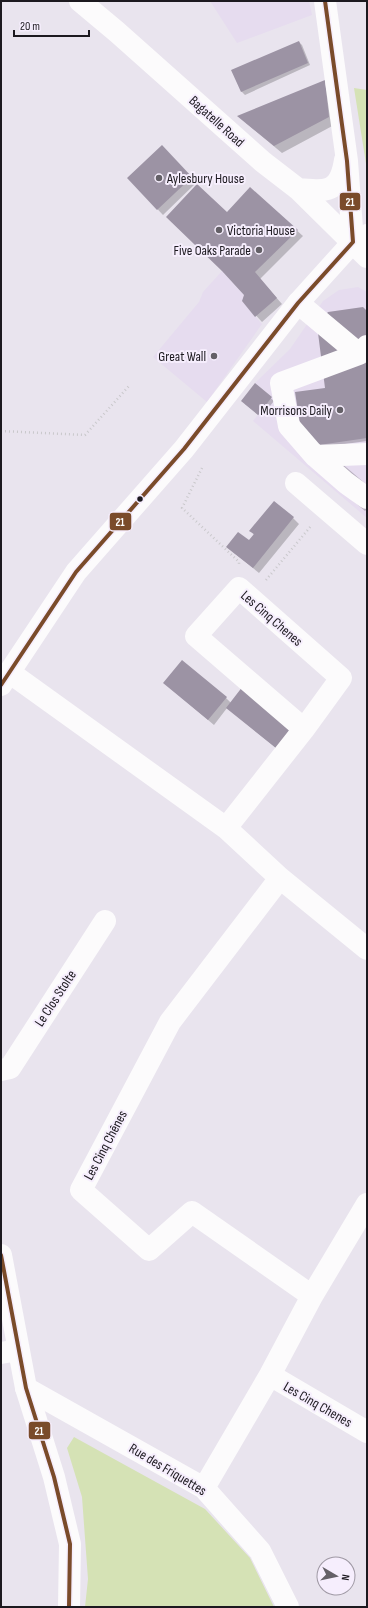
<svg xmlns="http://www.w3.org/2000/svg" width="368" height="1608" font-family="'Sofia Sans Condensed',sans-serif">
  <style>
    .built { fill: #e6dcef }
    .green { fill: #d5e2b5 }
    .shadow { fill: #0003 }
    .building { fill: #9c93a4 }
    .lines { fill: none; stroke-linecap: round; stroke-linejoin: round }
    .path { stroke: #c9c8cb; stroke-width: 2.5; stroke-dasharray: 1 3; stroke-linecap: butt }
    .minor { stroke: #fcfbfc; stroke-width: 22 }
    .major { stroke: #fcfbfc; stroke-width: 22 }
    .bus-1-casing { stroke: #f6eefd; stroke-width: 7 }
    .bus-1 { stroke: #7a4b2a; stroke-width: 4 }
    .poi-dot { fill: #646067; stroke: #f6eefd; stroke-width: 1.5 }
    .bus-dot { fill: #1c191f; stroke: #f6eefd; stroke-width: 1.5 }
    .labels { text-anchor: middle; stroke-width: 4; stroke-linejoin: round; paint-order: stroke }
    .street-label { font-size: 14px; fill: #1c191f; stroke: #f6eefd }
    .poi-label { font-size: 14px; fill: #1c191f; stroke: #f6eefd; text-anchor: end }
    .line-badge { stroke: #f6eefd; stroke-width: 1.5 }
    .badge-label { font-size: 11px; text-anchor: middle; font-weight: bold; fill: #fff }
  </style>
  <rect width="100%" height="100%" fill="#e9e4ee"/>
  <path class="built" d="M210,1H309L312,15L237,43Z
    M222,271L244,295L242,301L262,324L207,402L153,357L199,302L203,292Z
    M358,287L367,292V518L253,421L272,397L255,383L290,349L323,301L339,290Z"/>
  <path class="green" d="M354,88L367,90V170Z
    M74,1437L205,1509L250,1558L274,1607H85L88,1579L82,1497L67,1448Z"/>
  <path class="shadow" d="M299,42L302,45L310,65L245,95L242,92L233,71Z
    M324,81L336,124L282,153L246,123Z
    M162,147L196,183L163,215L128,178Z
    M227,213H277L303,236L260,279L282,304L262,322L243,301L245,294Z
    M367,312V441L316,448L326,389Z
    M256,385L274,401L261,417L245,404Z
    M340,462L367,485V509L365,511L332,483Z
    M293,518L299,524L259,573L233,552L249,542L254,535L251,531Z
    M170,688L226,698L282,753L227,708L214,725Z"/>
  <path class="building" d="M299,41L308,63L241,92L231,70Z
    M325,80L329,117L274,146L237,116Z
    M162,145L192,177L157,210L127,178Z
    M197,184L227,212L250,187L298,230L255,272L277,298L255,317L242,301L244,295L222,271L166,217Z
    M363,307L367,311V438L312,446L302,437L295,392L325,388L317,325L328,312Z
    M255,383L272,397L258,415L241,401Z
    M274,501L294,517L253,568L226,547L238,532L249,540L254,534L249,531Z
    M182,660L227,697L208,720L163,683Z
    M243,686L293,726L276,748L226,708Z"/>
  <g class="lines">
    <path class="path" d="M1,431L85,435L129,386
      M202,468L182,508L239,562V565
      M266,580L311,526"/>
    <path class="minor" d="M353,242L367,235
      M298,303L359,354L367,346
      M359,354L281,383L289,426L315,456L367,454
      M315,456L346,483L367,498
      M296,483L367,544
      M9,672L226,828L280,878L367,949
      M226,828L304,729L341,678L239,588L196,636L304,729
      M280,878L170,1022L81,1190L149,1250L192,1212L312,1296
      M1,1070L10,1068L105,921
      M1,1353L18,1350
      M270,1375L367,1432
      M26,1388L204,1488L260,1551L288,1607
      M204,1488L270,1375L312,1296L367,1204"/>
    <path class="major" d="M80,1L117,32L263,162L298,189L367,257
      M325,1L347,161L353,242
      M298,189C326,192 340,193 345,160
      M1,685L76,572L184,449L298,303L353,242
      M1,1255L26,1388L54,1477L70,1544L69,1607"/>
    <g class="bus-1-casing">
      <path id="bus-1" d="M1,685L76,572L184,449L298,303L353,242L347,161L325,1
        M1,1255L26,1388L54,1477L70,1544L69,1607"/>
    </g>
    <use href="#bus-1" class="bus-1"/>
  </g>
  <g class="poi-dot">
    <circle cx="159" cy="178" r="4"/>
    <circle cx="219" cy="230" r="4"/>
    <circle cx="259" cy="250" r="4"/>
    <circle cx="214" cy="356" r="4"/>
    <circle cx="340" cy="410" r="4"/>
  </g>
  <circle class="bus-dot" cx="140" cy="499" r="3.5"/>
  <g class="labels">
    <g class="street-label">
      <text transform="translate(217 121) rotate(42)" y="5">Bagatelle Road</text>
      <text transform="translate(272 618) rotate(41)" y="5">Les Cinq Chenes</text>
      <text transform="translate(55 998) rotate(-57)" y="5">Le Clos Stolte</text>
      <text transform="translate(105 1145) rotate(-62)" y="5">Les Cinq Chênes</text>
      <text transform="translate(318 1404) rotate(30)" y="5">Les Cinq Chenes</text>
      <text transform="translate(168 1469) rotate(31)" y="5">Rue des Friquettes</text>
    </g>
    <g class="poi-label">
      <text x="167" y="183" text-anchor="start">Aylesbury House</text>
      <text x="227" y="235" text-anchor="start">Victoria House</text>
      <text x="251" y="255">Five Oaks Parade</text>
      <text x="206" y="361">Great Wall</text>
      <text x="332" y="415">Morrisons Daily</text>
    </g>
  </g>
  <g class="line-badge">
    <rect x="339" y="192" width="22" height="19" rx="4" fill="#7a4b2a"/>
    <rect x="109" y="512" width="23" height="19" rx="4" fill="#7a4b2a"/>
    <rect x="28" y="1421" width="23" height="19" rx="4" fill="#7a4b2a"/>
  </g>
  <g class="badge-label">
    <text x="350" y="206">21</text>
    <text x="120" y="526">21</text>
    <text x="39" y="1435">21</text>
  </g>
  <rect width="368" height="1608" fill="none" stroke="#1c191f" stroke-width="4"/>
  <g transform="translate(336 1576) rotate(99)"><circle r="19" fill="#f6eefd" stroke="#9f99a4"/>
  <path d="M0-3L7 15L0 10L-7 15Z" fill="#646067"/>
  <text y="-6" font-size="11" font-weight="bold" text-anchor="middle" fill="#1c191f">N</text>
  </g>
  <path d="M14 30v6h75v-6" fill="none" stroke="#1c191f" stroke-width="2"/>
  <text x="20" y="30" font-size="12" fill="#1c191f" stroke="#f6eefd" stroke-width="3" paint-order="stroke">20 m</text>
</svg>
